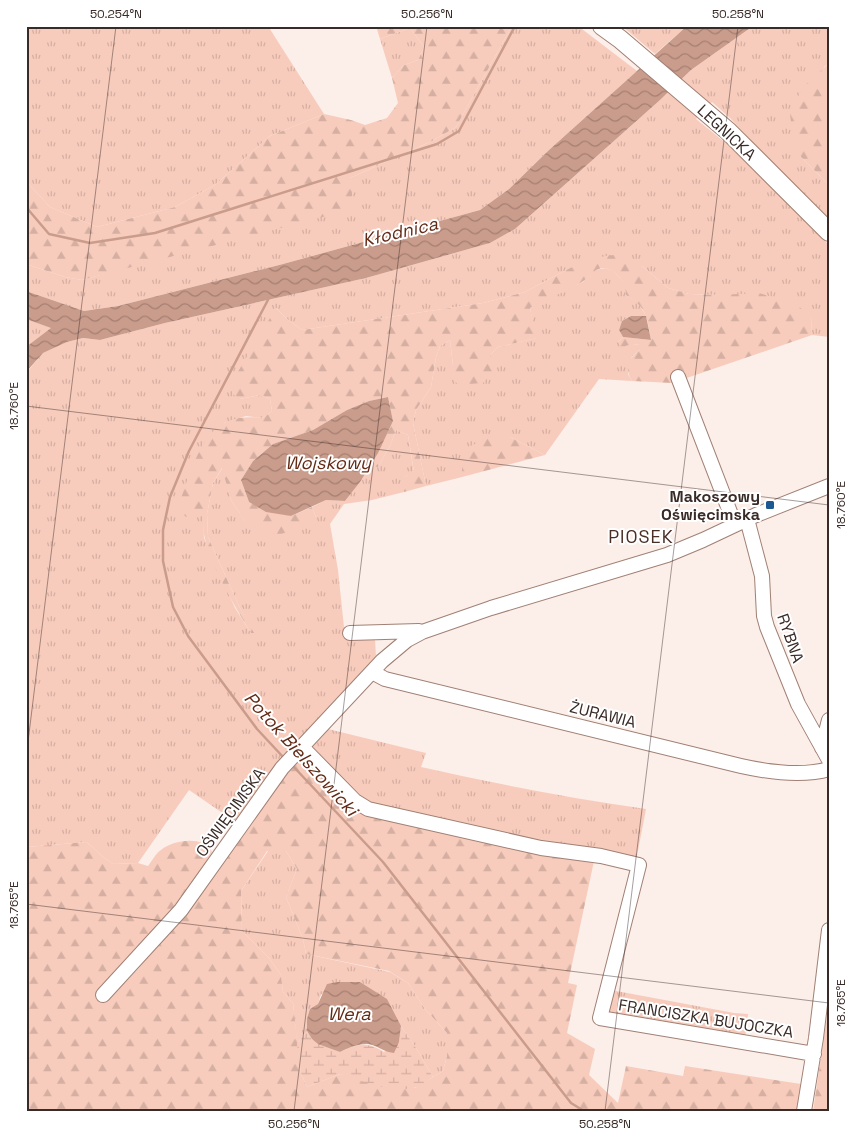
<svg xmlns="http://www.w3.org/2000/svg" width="855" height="1137" font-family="'Space Grotesk',sans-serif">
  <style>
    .grass { fill: url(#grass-tufts) }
    .forest { fill: url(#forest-firs); fill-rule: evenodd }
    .wetland { fill: url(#wetland-marsh) }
    .water { fill: url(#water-waves) }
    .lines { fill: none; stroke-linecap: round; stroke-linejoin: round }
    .stream { stroke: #ca9c8c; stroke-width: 2.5 }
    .minor-casing { stroke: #a08075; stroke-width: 16 }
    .major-casing { stroke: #a08075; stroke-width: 20 }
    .minor { stroke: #fff; stroke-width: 14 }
    .major { stroke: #fff; stroke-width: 18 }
    .ticks { fill: none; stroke: #392b27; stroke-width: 1; stroke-opacity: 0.45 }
    .poi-dot { fill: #1d5990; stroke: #fff; stroke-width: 2 }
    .labels { text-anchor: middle; stroke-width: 4; stroke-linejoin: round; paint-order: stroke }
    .street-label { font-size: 16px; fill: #392b27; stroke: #fff }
    .poi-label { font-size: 16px; font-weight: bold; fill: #392b27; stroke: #fff; text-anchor: end }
    .water-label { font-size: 18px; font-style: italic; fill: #632a15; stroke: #fff }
    .neighbourhood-label { font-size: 18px; letter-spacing: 1px; fill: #492e25; stroke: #fff }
    .neatline { fill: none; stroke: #392b27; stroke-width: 2 }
    .ticks-label { font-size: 12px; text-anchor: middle; fill: #392b27 }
  </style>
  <defs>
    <pattern id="grass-tufts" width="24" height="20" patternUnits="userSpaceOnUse" patternTransform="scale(1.25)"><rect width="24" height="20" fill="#f8ccbc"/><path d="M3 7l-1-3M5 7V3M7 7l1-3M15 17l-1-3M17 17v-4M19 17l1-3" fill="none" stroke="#d5afa2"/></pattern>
    <pattern id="forest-firs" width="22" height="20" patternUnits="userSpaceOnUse" patternTransform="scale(1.25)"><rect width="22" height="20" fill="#f8ccbc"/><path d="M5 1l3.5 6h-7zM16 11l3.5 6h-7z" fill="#d5afa2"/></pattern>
    <pattern id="wetland-marsh" width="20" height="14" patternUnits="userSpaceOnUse" patternTransform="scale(1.25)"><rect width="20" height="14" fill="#f8ccbc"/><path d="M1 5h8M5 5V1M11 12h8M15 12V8" fill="none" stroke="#d5afa2"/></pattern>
    <pattern id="water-waves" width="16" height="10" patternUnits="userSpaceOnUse" patternTransform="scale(1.25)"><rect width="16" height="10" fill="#ca9c8c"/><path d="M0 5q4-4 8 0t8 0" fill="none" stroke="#a57f72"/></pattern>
  </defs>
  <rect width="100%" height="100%" fill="#fceee9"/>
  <path class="grass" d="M26,26H268L324,114L270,136L215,185L175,207L97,227L50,207L26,181Z
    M512,26H578L637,71L549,150L509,189L480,210L283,264L118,306L84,311L26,291V264L65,277L82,280L125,268L350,178L432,141L456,127Z
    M622,26H687L655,54Z
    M753,26H829V63L824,67L800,156L829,185V222L730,118L712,102L696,119L727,144L829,245V337L812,335L811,317L719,295L689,294L668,288L642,266L570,268L525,292L483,303L302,330L286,318L276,308L240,399L260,395L270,399L272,411L263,418L246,416L224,423L203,516L204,538L235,608L251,633H253L239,606L208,537L207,514L213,483L223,467L231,500L245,521L316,517L312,507L326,500L345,501L360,482L369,467H378L390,446L396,430L408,435L414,473L404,477V492L372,500L344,504L330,524L338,570L345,637L375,639L376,657L237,823L189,790L138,863L113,864L103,857L87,842L26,847V373L43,353L67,342L83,338L100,340L165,323L366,278L490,243L515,229L660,100L691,70Z
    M410,28L424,47L418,60L404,65L392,78L380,39Z
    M606,268L613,271L626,284V295L638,302L646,316H631L622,321L619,330L623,337L618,342L640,345V350L632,356L628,374L632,381L599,379L545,455L510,437L462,463V477L426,486L413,423L416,410L431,387L436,357L440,346L450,340L453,366L490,355L498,347L536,338L530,308L538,302L583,282L594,270Z
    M26,319L52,328L26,347Z
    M324,728L426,753L421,767C496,784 570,798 646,809L636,861L371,808L308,746Z
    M268,851H286L297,869L286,897L303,939L306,954L390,972L408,983L425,1009L447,1033V1056L443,1071L433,1077L416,1048L401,1026L321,994L318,1004L307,1019V1031L297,1044L293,1003L283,992L281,975L269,958L242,931L241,891Z
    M611,990L734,1013L748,1014L745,1039L609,1016L605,1011Z"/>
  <path class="forest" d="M376,26H512L456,127L432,141L350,178L353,209L82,280L65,277L26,264V181L50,207L97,227L175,207L215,185L270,136L324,114L351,120L365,125L387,118L398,103L392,78L404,65L418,60L424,47L410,28L380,39Z
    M829,63V185L800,156L793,138L790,114L802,88Z
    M623,254L642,266L668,288L689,294L719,295L759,293L796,304L811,317L812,335L672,383L632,381C624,368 628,358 640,350V345L632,344L622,347L618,342L623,337L651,340C647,318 647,307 626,295L625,284C620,278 612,268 604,268C593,268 590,277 582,282C566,293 546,297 530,308L537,338L498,347L490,355L494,371L483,383L461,385L455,382L450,340L440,346L436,357L431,387L416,410L413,423L426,486L404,492V477L414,472L408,435L396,430L390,446L378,467H369L393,421L388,397L369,401L347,410L313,430L273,444L253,461L241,480L249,502L291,516L312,507L316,517L304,527L278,535L260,530L245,521L231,500L222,468L213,483L207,514L208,537L239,606L254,633H251C235,607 212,568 205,539C203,532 203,524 203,516L186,517L178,509C182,494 187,480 193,465C208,431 222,413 263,418L272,411L270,399L260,395L240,399L234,395L230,385L276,308L286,318L302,330L483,303L525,292L570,268L605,256Z
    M490,437H510L545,455L462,477V463L466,448Z
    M305,755L356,810L394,820L594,861L568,983L577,985L567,1033L595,1049L589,1075L618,1103L626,1066L683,1076L685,1066L801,1084L797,1111H310L305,1109L304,1111H26V847L87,842L103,857L113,864L138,863L148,866C152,861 156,853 161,850C173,840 204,835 212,852L183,897L97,992L107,1001L138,969L163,940L197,888L287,773ZM267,851H286L297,869L286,897L303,939L306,954L389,971L408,983L425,1009L447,1033V1056L443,1071L415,1088L340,1074L307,1087L301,1074L293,1003L283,992L281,975L269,958L242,931L241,891Z
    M829,1003V1111H813Z"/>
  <path class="wetland" d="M401,1026L416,1048L433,1077C427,1081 420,1087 413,1088C391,1093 361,1081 340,1074L307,1087L301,1074L297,1044L307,1031L312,1039L340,1052C357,1044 367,1041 384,1052L399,1042Z"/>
  <path class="water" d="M687,26H753L691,70L660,100L515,229L490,243L366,278L165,323L100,340L83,338L67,342L43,353L26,372V347L51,328L26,319V291L84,311L118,306L283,264L480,210L509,189L549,150Z
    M631,316H646L651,340L623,337L619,330L622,321Z
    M388,397L393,421L378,453L360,482L345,501L326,500L291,516L266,512L249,502L241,480L253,461L273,444L313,430L347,410L369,401Z
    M337,982H360L387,999L401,1026L399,1042L394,1053C386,1052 382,1049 375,1046C364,1041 351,1047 340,1052L318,1044L312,1039L307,1031V1019L310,1009L318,1004L327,984Z"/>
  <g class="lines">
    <path class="stream" d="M26,207L49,234L90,243L155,233L437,144L459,131L515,26
      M270,296L189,451L170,497L163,530V561L173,607L188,636L257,729L284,758
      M292,765L383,862L571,1103L584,1111"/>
    <g class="minor-casing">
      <path id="minor" d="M678,377L735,525
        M747,519L762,576L764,616L767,627L798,704L829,760
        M350,633L419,631
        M372,672L385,679L741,766C768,772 802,777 829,769
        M302,747L355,801L368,809L541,848L601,856L639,865L600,1018L814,1054
        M822,748L829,720
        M103,995L181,910L282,768L382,661L407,640L422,632L491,608L667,555L703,540L756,515L829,486
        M804,1111L816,1038L829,930"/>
    </g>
    <g class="major-casing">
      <path id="major" d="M602,26L620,39L728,131L829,232"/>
    </g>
    <use href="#minor" class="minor"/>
    <use href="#major" class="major"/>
  </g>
  <path class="ticks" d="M26,406L829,505M26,758L116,26M26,904L829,1003M294,1111L427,26M605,1111L738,26"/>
  <rect class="poi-dot" x="765" y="500" width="10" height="10" rx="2.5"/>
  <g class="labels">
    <g class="street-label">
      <text transform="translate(727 132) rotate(43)" y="6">LEGNICKA</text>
      <text transform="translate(791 638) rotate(71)" y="6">RYBNA</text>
      <text transform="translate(603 714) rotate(14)" y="6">ŻURAWIA</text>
      <text transform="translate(230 812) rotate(-54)" y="6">OŚWIĘCIMSKA</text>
      <text transform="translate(706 1018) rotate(9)" y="6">FRANCISZKA BUJOCZKA</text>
    </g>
    <g class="poi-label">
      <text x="760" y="502">Makoszowy<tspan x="760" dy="18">Oświęcimska</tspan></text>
    </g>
    <g class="water-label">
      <text transform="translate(400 232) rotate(-13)" y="6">Kłodnica</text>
      <text x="328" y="469">Wojskowy</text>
      <text transform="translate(301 754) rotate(48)" y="6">Potok Bielszowicki</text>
      <text x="349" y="1020">Wera</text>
    </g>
    <g class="neighbourhood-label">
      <text x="641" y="543">PIOSEK</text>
    </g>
  </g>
  <rect width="855" height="1137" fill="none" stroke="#ffffff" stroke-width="55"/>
  <rect x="28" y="28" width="800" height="1082" class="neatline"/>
  <g class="ticks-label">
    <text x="116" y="18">50.254°N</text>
    <text x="427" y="18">50.256°N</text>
    <text x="738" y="18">50.258°N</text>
    <text transform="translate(14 406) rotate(-90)" y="4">18.760°E</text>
    <text transform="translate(841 505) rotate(-90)" y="4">18.760°E</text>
    <text transform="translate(14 905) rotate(-90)" y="4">18.765°E</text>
    <text transform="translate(841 1003) rotate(-90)" y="4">18.765°E</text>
    <text x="294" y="1128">50.256°N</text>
    <text x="605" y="1128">50.258°N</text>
  </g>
</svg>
